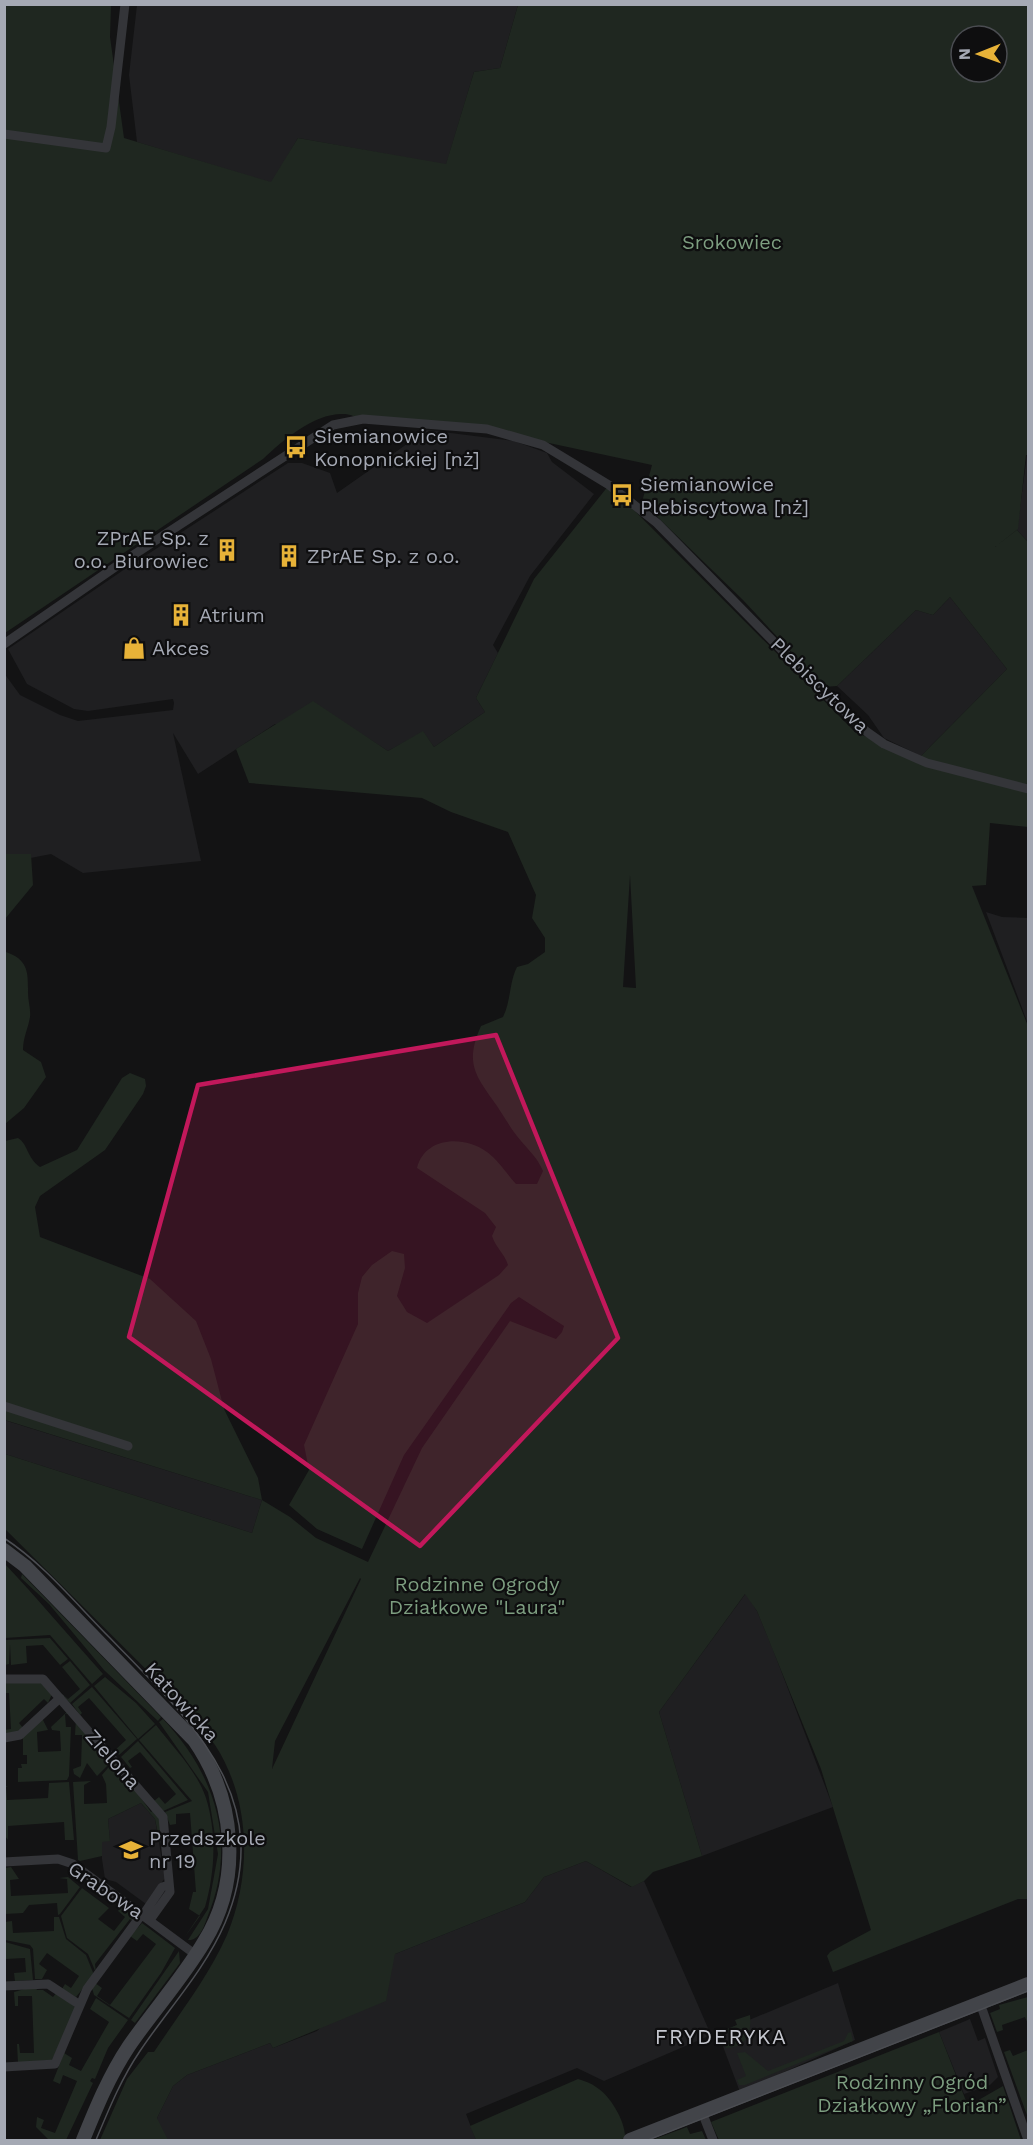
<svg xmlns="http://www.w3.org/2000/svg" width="1033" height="2145" font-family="'Work Sans',sans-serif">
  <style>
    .built { fill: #1f1f21 }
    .green { fill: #1f2720; fill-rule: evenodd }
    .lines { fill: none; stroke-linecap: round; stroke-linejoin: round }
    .street { stroke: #343539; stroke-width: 9 }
    .secondary { stroke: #424449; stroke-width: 14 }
    .tram { stroke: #4b4d52; stroke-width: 1.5 }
    .marked { fill: #c2185b; fill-opacity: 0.2; stroke: #c2185b; stroke-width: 4.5; stroke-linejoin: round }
    .labels { text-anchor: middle; stroke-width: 4.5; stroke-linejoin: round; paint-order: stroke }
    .park-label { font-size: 20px; fill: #7d9e80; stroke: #0e0e0f }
    .poi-label { font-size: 20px; fill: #a5a9b4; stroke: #0e0e0f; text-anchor: start }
    .street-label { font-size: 20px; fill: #a5a9b4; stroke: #0e0e0f }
    .neighbourhood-label { font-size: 21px; letter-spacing: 1.5px; fill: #c6c8d0; stroke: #0e0e0f }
  </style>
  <rect width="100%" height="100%" fill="#131314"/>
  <path class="built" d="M137,5H518L500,68L474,72L446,165L298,138L272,183L137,142L129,75Z
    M427,430L514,441L547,453L552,462L594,494L530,576L493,645L498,653L476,698L485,712L434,747L423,732L388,751L363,735L275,724L198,774L173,733L201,861L83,873L51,854L5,863L4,673L20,695L60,715L78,721L173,710L174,703L173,699L88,711L74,709L27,684L8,649L122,571L288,463H302L330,473L337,493Z
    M1027,455L1028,456V542L1017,530Z
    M950,597L1007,669L921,756L884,738L868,715L837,686L916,610L933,615Z
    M986,912L1002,917L1028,918V1024Z
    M4,1420L262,1500L252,1533L5,1454Z
    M746,1593L757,1611L772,1647L833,1807L702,1856L659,1712Z
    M141,1803L155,1819L165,1878L146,1904L116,1882L105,1879L102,1859V1841H110L108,1819Z
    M586,1861L631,1887L644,1881L711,2035L604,2081L577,2068L466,2114L476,2140H161L157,2118L173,2086L187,2075L270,2043L273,2048L317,2031L395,1954L525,1902L544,1877Z
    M838,1983L855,2040L740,2092L718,2033Z
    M970,2019L978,2041L985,2038L998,2077L990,2085L964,2094L939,2032Z"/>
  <path class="green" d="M5,5H111L110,37L124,138L271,182L298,138L446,164L474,72L500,68L518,5H1028V455H1026L1018,529L995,547L1017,530L1028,542V827L990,823L986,885L972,886L1028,1026L1027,1899H1018L833,1972L827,1956L830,1952L871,1930L821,1769L757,1611L745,1594L659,1712L702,1856L653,1872L644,1881L632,1887L586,1861L544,1877L525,1902L395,1954L386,2001L273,2048L270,2043L187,2075L173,2086L157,2118L168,2140H100L127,2079L148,2052H154C179,2014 209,1976 227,1935C252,1875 251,1800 215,1745C207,1734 198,1723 189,1712L5,1529V1454L252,1533L262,1500L5,1420V1141L18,1138C28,1144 27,1158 40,1167L77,1150L122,1078L130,1073L145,1079L146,1086L143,1094L105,1150L40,1196L35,1207L40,1237L150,1279L196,1321L211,1359L224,1409L258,1478L262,1500L290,1517L316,1538L368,1562L422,1448L510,1321L556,1339L562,1332L564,1326L519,1297L511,1303L404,1455L362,1549L317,1529L289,1505L309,1470L304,1445L358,1324V1293L362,1277L372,1265L392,1251L404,1254L405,1268L397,1296L407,1312L427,1323L499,1275L508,1265C504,1253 496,1248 492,1236L496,1227L485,1213L417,1168C425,1137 463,1135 487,1152C498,1160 507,1174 516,1184H537L543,1171C537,1157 530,1152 521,1141C512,1131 505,1118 497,1106C476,1076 464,1064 481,1026L503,1017C511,1001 509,983 517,967L528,964L545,952V938L532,918L536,895L508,832L451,812L422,798L249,783L236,749L313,701L388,751L423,731L434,747L485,712L476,698L534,579L609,485L856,733L921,756L1007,669L950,597L933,615L916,610L837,686L824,687L743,600L642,502L652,465L498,432L363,419C357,418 350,414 345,414C315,412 283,440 263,459L5,633ZM961,36H997V72H961ZM630,875L636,988H635L623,987ZM360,1578L361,1579L272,1769L275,1741Z
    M5,854H31L33,885L5,919Z
    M5,948L6,952C29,960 28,973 28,993C28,1001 31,1010 30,1017C28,1029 23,1037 23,1050L41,1062L46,1077L24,1108L5,1124Z
    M5,1564C37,1598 70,1637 103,1674L92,1684L50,1635L5,1638Z
    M22,1574L161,1717L158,1721L104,1670L49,1604L21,1578Z
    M50,1638L68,1659L60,1665L43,1645L26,1646L27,1663L11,1665L10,1644L9,1664L5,1665V1640Z
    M70,1661L90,1685L70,1703L61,1693L68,1699L80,1689L62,1667Z
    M105,1677L136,1703L155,1724L138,1739L94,1686Z
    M5,1681L43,1682L52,1694L48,1703L44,1699L19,1723L23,1728L16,1733L5,1735L4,1730L11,1729L9,1693H5Z
    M92,1687L137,1739L119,1755L115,1750L126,1740L89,1698L78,1707L82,1713L80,1715L72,1704Z
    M69,1710L70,1713L65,1714L66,1727H71L69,1776L67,1780L18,1782V1768H22L21,1764H27V1755H23V1737L42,1718L48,1730L37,1732L38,1752L61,1751L60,1731L52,1730L51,1727Z
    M76,1718L112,1761L97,1776L87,1763L80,1778L74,1774L73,1769L81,1766L82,1735H75Z
    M163,1719C216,1775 238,1844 207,1918C204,1927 199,1941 188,1940L208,1909L218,1854L208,1792L159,1722Z
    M156,1725C173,1747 197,1771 206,1798C217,1834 215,1872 205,1907L184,1938L200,1916L189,1909L193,1892H196L190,1813L176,1814V1824L170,1825L165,1812L192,1801L139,1740Z
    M138,1741L188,1800L163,1811L154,1801L159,1797L165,1804L176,1794L140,1752L128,1761L132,1767L130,1768L121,1757Z
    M113,1762L116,1769L114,1772L122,1781L126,1777L151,1812L154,1810L161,1819L163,1830H159L160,1844L155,1819L141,1803L108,1819L110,1841L102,1842V1856L80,1861L78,1860L73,1782L91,1781L84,1785V1804L107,1803L106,1784L102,1775Z
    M69,1782L74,1840H65L64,1822L8,1826V1840L5,1836V1786H8L6,1787L7,1800L48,1798L49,1783Z
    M11,1867L19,1879L10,1880L11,1896L68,1893L67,1879L59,1878L68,1877L80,1887L60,1914L58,1915L57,1903L29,1905L23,1913L5,1914V1868Z
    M82,1888L109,1908L98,1919L114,1931L125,1917L118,1911L121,1907L137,1918L134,1922L130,1919L95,1964L96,1973L88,1954L67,1938L61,1916Z
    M54,1917H59L66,1939L86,1955L94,1975L76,1997L62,1989L65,1984L71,1988L79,1976L47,1953L39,1964L47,1970L42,1979H35L33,1949L30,1945L5,1940V1922L12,1921L13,1933L54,1931Z
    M142,1923L175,1948L161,1973L129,2018L94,1995L92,1988L95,1983L102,1988L97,1996L110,2005L156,1944L143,1934L137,1941L130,1936Z
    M5,1942L30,1949L33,1980L15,1981L14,1973L26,1972L25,1958L5,1959Z
    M179,1951L180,1963L135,2023L131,2020Z
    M35,1986L37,1990H43L53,1997L57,1992L76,2008L52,2060L18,2063L17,2044H19L20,2053H34L32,1996H18V2006H15L14,1992Z
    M1028,1997V2024L1025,2017L1002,2025L1003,2030L997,2032L990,2013L1000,2009L999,2005Z
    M96,1998L128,2020L108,2048L95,2079L92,2078L90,2081L93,2083L66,2140H49L36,2127L37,2117L44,2120L41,2128L55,2133L77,2081L63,2075L60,2084L53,2081L64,2053L72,2058L69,2065L81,2071L109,2022L90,2009Z
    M750,2015C752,2033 746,2048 726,2048L722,2044L732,2040L727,2029L737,2025L735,2020Z
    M851,2032L853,2041L745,2085H739L737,2080L746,2076L737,2053L745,2052L768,2071L844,2041L848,2033Z
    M939,2032L968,2106L1003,2086L1021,2140H719L711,2122Z
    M1010,2050L1013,2056L1028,2050V2118L1004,2052Z
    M578,2079C584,2081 591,2083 596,2087C610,2095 626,2122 625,2138L618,2140H476L470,2126Z
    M687,2127L690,2134L702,2131L706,2140H652Z"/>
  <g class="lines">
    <path class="street" d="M4,134L106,148L111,127L125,4
      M4,644L121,563L333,425L363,419L487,429L543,445L609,485L657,523L825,694L867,732L884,744L927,763L1028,789
      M4,1406L128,1446
      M4,1679H43L163,1817L170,1892L150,1920
      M4,1738L20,1735L60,1698
      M4,1862L58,1859L73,1864L196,1955
      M143,1915L162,1887L169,1885
      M4,1986L48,1984L80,2005
      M980,2003L1028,2140
      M4,2067L55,2064L87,1989L142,1914
      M702,2112L713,2140"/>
    <path class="secondary" d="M4,1550L25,1566L194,1740C235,1799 243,1879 204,1942C182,1979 153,2011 129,2046C109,2076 96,2108 83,2140
      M630,2140L1028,1984"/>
    <path class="tram" d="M4,1538C45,1565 76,1604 110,1638C189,1720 278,1797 225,1923C205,1970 168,2009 140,2051C121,2079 109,2109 96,2140
      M648,2140L1028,1991"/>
  </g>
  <path class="marked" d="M496,1035L618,1338L420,1546L129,1337L198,1085Z"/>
  <defs>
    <g id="bus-bare" transform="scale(1.8)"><path d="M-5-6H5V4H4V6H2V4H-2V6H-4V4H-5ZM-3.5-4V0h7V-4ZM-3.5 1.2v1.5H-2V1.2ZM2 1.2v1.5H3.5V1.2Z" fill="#e7b238" stroke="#0e0e0f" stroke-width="2.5" paint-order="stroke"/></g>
    <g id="building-bare" transform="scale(1.8)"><path d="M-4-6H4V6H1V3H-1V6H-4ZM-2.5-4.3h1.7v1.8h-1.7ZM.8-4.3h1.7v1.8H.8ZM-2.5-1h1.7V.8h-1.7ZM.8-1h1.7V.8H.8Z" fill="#e7b238" stroke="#0e0e0f" stroke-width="2.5" paint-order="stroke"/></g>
    <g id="shop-bare" transform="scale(1.8)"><path d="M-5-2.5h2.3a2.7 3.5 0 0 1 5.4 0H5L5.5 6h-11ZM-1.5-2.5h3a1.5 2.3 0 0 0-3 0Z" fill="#e7b238" stroke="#0e0e0f" stroke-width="2.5" paint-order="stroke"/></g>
    <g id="school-bare" transform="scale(1.8)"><path d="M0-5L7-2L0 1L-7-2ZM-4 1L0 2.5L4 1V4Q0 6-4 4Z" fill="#e7b238" stroke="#0e0e0f" stroke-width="2.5" paint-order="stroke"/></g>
  </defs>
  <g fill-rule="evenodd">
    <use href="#bus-bare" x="296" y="447"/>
    <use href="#bus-bare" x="622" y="495"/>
    <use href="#building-bare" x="227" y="550"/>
    <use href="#building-bare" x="289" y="556"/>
    <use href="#building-bare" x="181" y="615"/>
    <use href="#shop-bare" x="134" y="648"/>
    <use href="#school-bare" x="131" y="1850"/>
  </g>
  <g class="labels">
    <g class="park-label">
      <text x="732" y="249">Srokowiec</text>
      <text x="477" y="1591">Rodzinne Ogrody<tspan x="477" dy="23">Działkowe "Laura"</tspan></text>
      <text x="912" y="2089">Rodzinny Ogród<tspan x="912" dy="23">Działkowy „Florian”</tspan></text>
    </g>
    <g class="poi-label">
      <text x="314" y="443">Siemianowice<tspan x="314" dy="23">Konopnickiej [nż]</tspan></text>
      <text x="640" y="491">Siemianowice<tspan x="640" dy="23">Plebiscytowa [nż]</tspan></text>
      <text x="209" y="545" text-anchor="end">ZPrAE Sp. z<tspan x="209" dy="23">o.o. Biurowiec</tspan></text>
      <text x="307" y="563">ZPrAE Sp. z o.o.</text>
      <text x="199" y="622">Atrium</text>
      <text x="152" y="655">Akces</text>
      <text x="149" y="1845">Przedszkole<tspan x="149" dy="23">nr 19</tspan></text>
    </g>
    <g class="street-label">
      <text transform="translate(820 685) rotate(44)" y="7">Plebiscytowa</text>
      <text transform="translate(182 1702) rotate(48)" y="7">Katowicka</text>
      <text transform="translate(113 1759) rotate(49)" y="7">Zielona</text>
      <text transform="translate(106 1890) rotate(34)" y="7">Grabowa</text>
    </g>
    <g class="neighbourhood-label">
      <text x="721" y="2044">FRYDERYKA</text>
    </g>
  </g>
  <rect width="1033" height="2145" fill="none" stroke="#a5a9b4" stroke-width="12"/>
  <g transform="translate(979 54) rotate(269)"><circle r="28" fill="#0e0e0f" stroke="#4a4c51" stroke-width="1.5"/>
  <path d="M0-4.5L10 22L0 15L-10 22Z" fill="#e7b238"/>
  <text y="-9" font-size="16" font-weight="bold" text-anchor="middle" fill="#a5a9b4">N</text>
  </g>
</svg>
